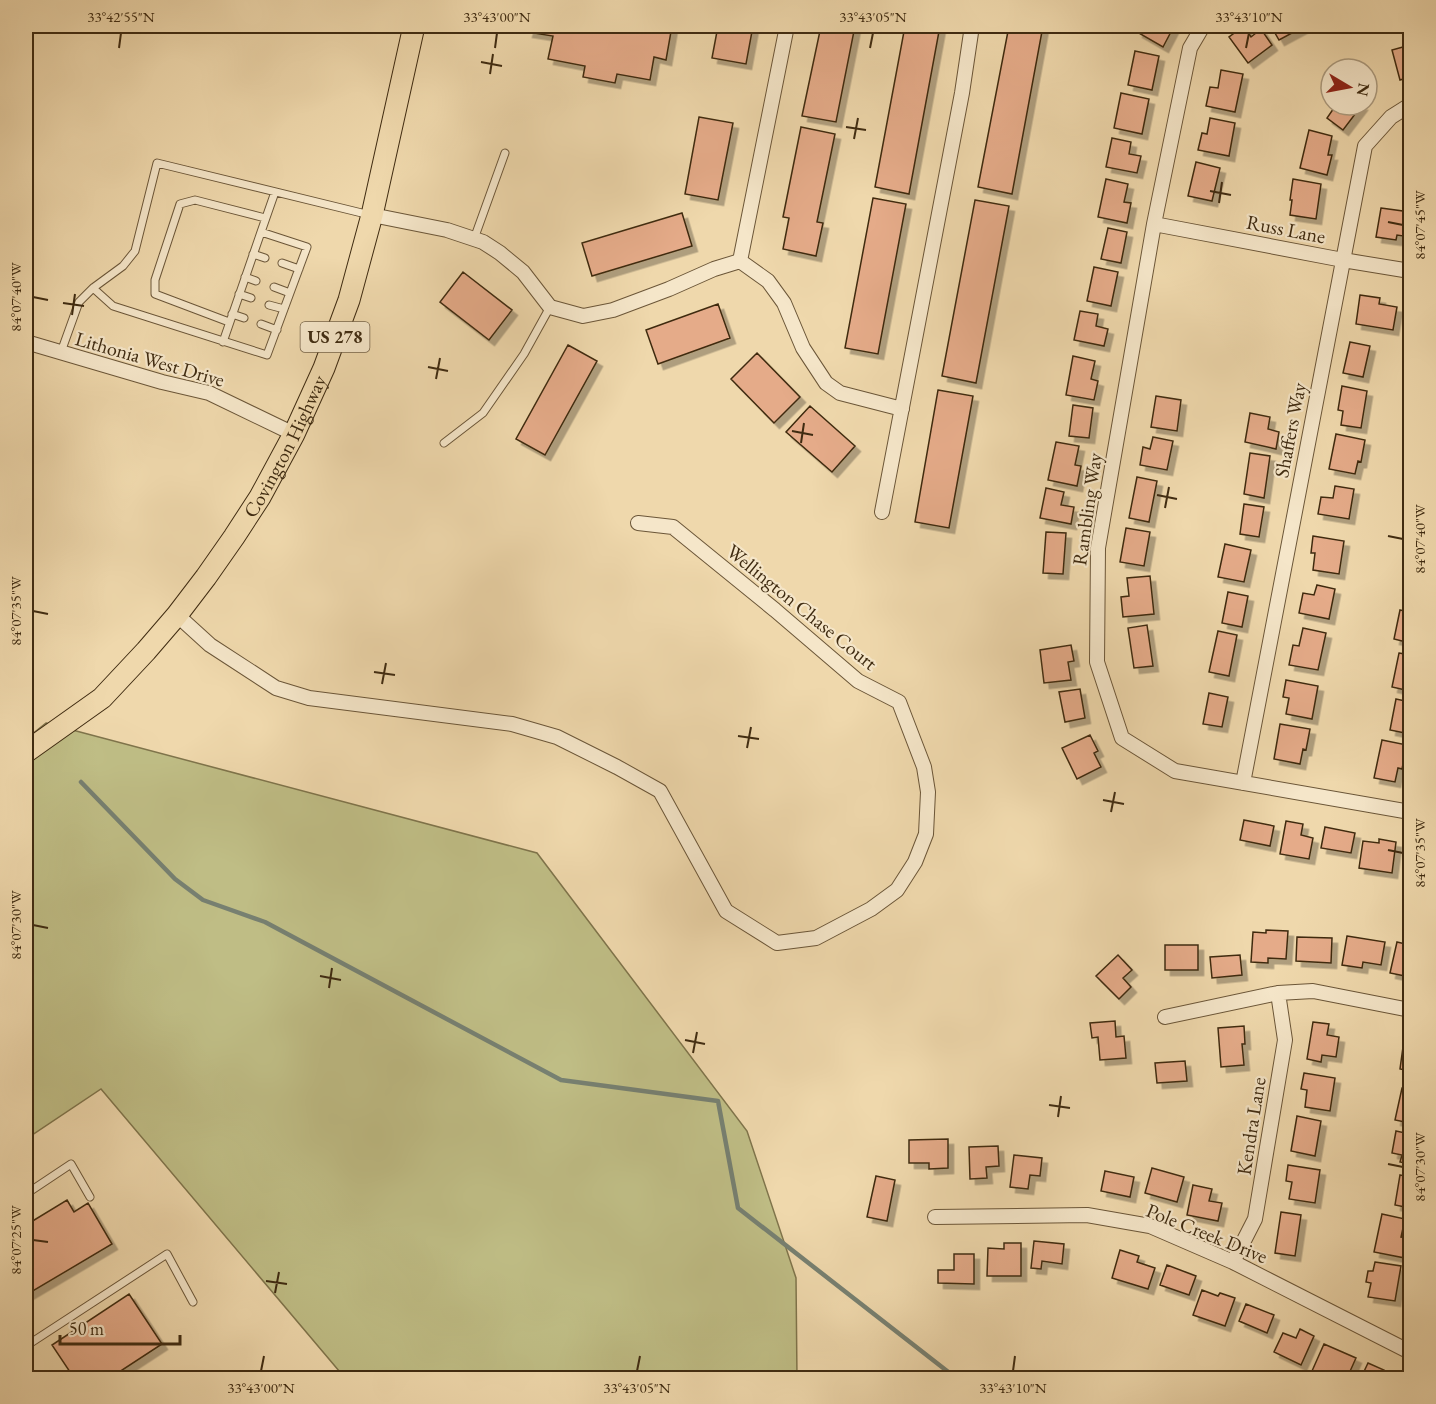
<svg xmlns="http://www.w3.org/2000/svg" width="1436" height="1404" font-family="'EB Garamond',serif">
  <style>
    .green { fill: #bfbd85; stroke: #7f744b; stroke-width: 1.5 }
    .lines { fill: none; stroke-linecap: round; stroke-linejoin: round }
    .stream { stroke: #778071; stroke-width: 4.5 }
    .building { fill: #e5ab89; stroke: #3f2b11; stroke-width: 1.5; filter: url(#shadow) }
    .service-casing { stroke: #6b5638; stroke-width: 9 }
    .minor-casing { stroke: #6b5638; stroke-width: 16 }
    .primary-casing { stroke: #3f2b11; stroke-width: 23 }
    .service { stroke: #f5e6c9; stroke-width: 7 }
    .minor { stroke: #f5e6c9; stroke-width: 14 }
    .primary { stroke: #efd8ac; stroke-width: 21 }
    .ticks { fill: none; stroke: #3f2b11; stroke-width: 2 }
    .labels { text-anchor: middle; stroke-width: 4.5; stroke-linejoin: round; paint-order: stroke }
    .shield { fill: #f5e6c9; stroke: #766348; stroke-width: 1.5 }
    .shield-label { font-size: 18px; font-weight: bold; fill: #3f2b11 }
    .street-label { font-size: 20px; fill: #3f2b11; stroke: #f5e6c9 }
    .neatline { fill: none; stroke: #3f2b11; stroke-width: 2 }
    .ticks-label { font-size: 15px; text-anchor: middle; fill: #3f2b11 }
  </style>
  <defs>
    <filter id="shadow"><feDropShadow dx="5.5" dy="5.5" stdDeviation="0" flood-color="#0004"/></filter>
  </defs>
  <rect width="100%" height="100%" fill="#efd8ac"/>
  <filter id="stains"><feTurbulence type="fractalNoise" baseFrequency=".00333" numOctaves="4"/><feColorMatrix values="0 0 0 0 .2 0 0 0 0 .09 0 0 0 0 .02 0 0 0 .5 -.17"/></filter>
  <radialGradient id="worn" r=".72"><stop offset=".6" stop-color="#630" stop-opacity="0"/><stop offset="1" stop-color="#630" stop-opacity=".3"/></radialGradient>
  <path class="green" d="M46,723L537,853L747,1131L796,1278L797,1378H345L101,1089L26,1139V739Z"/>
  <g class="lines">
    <path class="stream" d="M26,698L30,705
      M81,782L175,879L203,900L265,922L561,1080L718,1101L738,1208L956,1378"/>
  </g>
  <path class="building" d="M529,26H672L666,60L654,57L650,80L617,74L615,83L583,77L585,66L548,59L553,36L527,32Z
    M718,26H753L746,64L712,58Z
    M821,26H855L836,122L802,116Z
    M905,26H940L909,194L875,187Z
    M1009,26H1043L1012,194L978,187Z
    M1140,26H1168L1173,28L1163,47L1137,32Z
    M1244,26L1251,37L1261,29L1272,45L1248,63L1229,37Z
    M1271,26H1305L1279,40Z
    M1410,45V77L1400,80L1392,50Z
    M1135,51L1159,56L1152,90L1128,85Z
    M1221,70L1243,74L1235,112L1206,106L1210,87L1218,88Z
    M1121,93L1149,99L1142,134L1114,128Z
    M1336,105H1362L1343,130L1327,118Z
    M699,117L733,123L718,200L685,194Z
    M1210,118L1235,123L1229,156L1198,150L1202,133L1207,134Z
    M801,127L835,134L817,222L823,223L816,256L783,249L789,218L783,217Z
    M1309,130L1332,136L1328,155H1332L1327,175L1300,168Z
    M1112,138L1131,142L1129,154L1141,156L1137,173L1106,167Z
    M1196,162L1220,168L1212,201L1188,196Z
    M1106,179L1128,184L1124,202L1131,203L1127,223L1098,217Z
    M1293,179L1321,184L1316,219L1290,215L1292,200H1290Z
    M873,198L906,204L878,354L845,348Z
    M975,200L1009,206L976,383L942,376Z
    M1381,208L1410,212V237L1397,235L1396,240L1376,237Z
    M682,213L692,246L592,276L582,243Z
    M1108,228L1127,232L1121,263L1101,259Z
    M1094,267L1118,272L1111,306L1087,301Z
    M463,272L512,310L489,340L440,302Z
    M1360,295L1380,298L1379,304L1397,307L1393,330L1356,324Z
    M718,304L730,338L658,364L646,330Z
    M1080,311L1098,314L1096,326L1108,329L1104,346L1074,340Z
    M1350,342L1370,346L1363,377L1343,373Z
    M568,345L597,361L545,455L516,439Z
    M757,353L800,397L774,423L731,379Z
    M1073,356L1095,361L1091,379L1098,381L1094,400L1066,395Z
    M1342,386L1367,391L1361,428L1341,425L1343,411L1338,410Z
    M938,390L973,396L949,528L915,522Z
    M1156,396L1181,400L1177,431L1151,427Z
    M1073,405L1093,408L1089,438L1069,436Z
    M810,406L855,446L832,472L786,432Z
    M1250,413L1270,417L1268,429L1279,432L1276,449L1245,442Z
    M1336,434L1365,440L1361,462L1358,461L1355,474L1329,469Z
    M1153,437L1173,441L1167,470L1140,465L1143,447L1150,449Z
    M1056,442L1079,446L1075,465L1081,466L1077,486L1048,480Z
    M1250,453L1270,456L1264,498L1244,494Z
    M1137,477L1157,481L1149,522L1129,518Z
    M1335,486L1354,489L1349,519L1318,514L1321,497L1333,498Z
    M1046,488L1064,492L1061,505L1074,507L1071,524L1040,518Z
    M1244,504L1264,507L1259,537L1240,534Z
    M1126,528L1150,532L1144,566L1120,562Z
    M1046,532L1066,533L1063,574L1043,573Z
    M1313,536L1344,541L1339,574L1313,570L1315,553H1311Z
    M1225,544L1251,550L1244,582L1218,577Z
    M1150,576L1154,614L1123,617L1121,597L1129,596L1127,578Z
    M1317,585L1335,589L1329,619L1299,613L1303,593L1314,595Z
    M1228,592L1248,596L1242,627L1222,623Z
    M1400,610L1410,612V643L1394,639Z
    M1147,625L1153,666L1134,668L1128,628Z
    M1303,628L1326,633L1318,670L1289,665L1293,645L1299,646Z
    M1218,631L1237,635L1229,676L1209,672Z
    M1071,645L1074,661L1068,662L1071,680L1044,683L1040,650Z
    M1399,653L1410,655V691L1392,687Z
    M1286,680L1318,686L1312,719L1286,714L1289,698L1283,697Z
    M1080,689L1085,718L1065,722L1059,692Z
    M1209,693L1228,697L1222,727L1203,724Z
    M1396,699L1410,702V734L1390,730Z
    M1280,724L1310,729L1306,750L1303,749L1300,764L1274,759Z
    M1090,735L1098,751L1094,753L1101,767L1077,779L1062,748Z
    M1382,740L1407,745L1402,769L1398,768L1395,782L1374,778Z
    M1244,820L1274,826L1270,846L1240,840Z
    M1286,821L1303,824L1301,835L1313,838L1309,859L1280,854Z
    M1325,827L1355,833L1351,853L1321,848Z
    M1379,839L1396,842L1392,873L1359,868L1363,841L1379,843Z
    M1407,846L1410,847V865L1404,864Z
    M1266,930L1288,931L1286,959L1268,958V963L1251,962L1253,932L1266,933Z
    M1347,936L1385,942L1381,965L1363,962L1362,968L1342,965Z
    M1297,937L1332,938L1331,963L1296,961Z
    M1397,942L1410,945V977L1390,973Z
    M1165,945H1198V970H1165Z
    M1118,955L1132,970L1123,978L1131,987L1119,999L1096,976Z
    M1240,955L1242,975L1212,978L1210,957Z
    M1115,1021L1116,1037L1124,1036L1126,1058L1100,1060L1098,1037L1092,1038L1090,1023Z
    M1313,1022L1329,1024L1327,1035L1339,1037L1336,1057L1322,1055L1321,1062L1307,1059Z
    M1244,1026L1245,1044H1242L1244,1065L1221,1067L1218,1028Z
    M1403,1047L1410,1048V1071L1400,1069Z
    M1185,1061L1187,1081L1157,1083L1155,1063Z
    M1304,1073L1335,1078L1330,1111L1305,1107L1307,1090L1301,1089Z
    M1402,1088L1410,1089V1123L1395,1120Z
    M1297,1116L1321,1121L1315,1156L1291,1151Z
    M1396,1131L1410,1134V1164L1400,1162L1402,1155L1392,1153Z
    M948,1139V1168L929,1169V1163H909V1140Z
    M998,1146L999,1166L986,1167L987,1178L970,1179L969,1147Z
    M1014,1155L1042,1158L1040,1176L1030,1175L1028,1189L1010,1187Z
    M1288,1165L1320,1170L1315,1203L1289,1199L1292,1182L1286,1181Z
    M1152,1168L1184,1177L1177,1202L1145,1193Z
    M1105,1171L1134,1177L1130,1197L1101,1191Z
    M1400,1175L1410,1177V1208L1395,1205Z
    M876,1176L895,1180L887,1221L867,1217Z
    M1193,1185L1212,1189L1209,1201L1222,1203L1218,1221L1187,1215Z
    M67,1200L74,1212L88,1203L112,1244L26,1295V1225Z
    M1281,1212L1301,1215L1295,1256L1275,1253Z
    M1382,1214L1405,1219L1401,1237L1409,1238L1405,1258L1374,1252Z
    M1034,1241L1064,1244L1062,1264L1042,1261L1041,1269L1031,1268Z
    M1004,1243H1021V1276H987L988,1248L1004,1249Z
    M1120,1250L1139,1256L1137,1262L1155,1268L1148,1289L1112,1278Z
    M954,1254H974V1284L938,1283V1270H954Z
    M1375,1262L1401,1266L1395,1301L1368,1297L1371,1283L1366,1282L1368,1271H1373Z
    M1167,1265L1196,1276L1189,1295L1160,1285Z
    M1202,1290L1218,1296L1220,1293L1235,1298L1225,1326L1193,1315Z
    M129,1294L162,1344L110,1378H74L52,1345Z
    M1246,1304L1274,1315L1267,1333L1239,1321Z
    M1300,1329L1314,1336L1301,1365L1274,1352L1283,1333L1296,1338Z
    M1324,1344L1356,1358L1347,1378H1330L1312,1371Z
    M1368,1363L1384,1370L1380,1378H1361Z"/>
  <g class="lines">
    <g class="service-casing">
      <path id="service" d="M474,239L505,153
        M253,254L265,258
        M282,263L299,269
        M245,277L256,281
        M274,287L290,293
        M93,288L113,306L267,355L307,247L261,232L275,192
        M239,294L251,298
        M269,305L284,309
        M232,314L244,318
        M229,322L155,294V280L180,204L195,200L265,218
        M261,324L277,330
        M223,342L261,232
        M61,352L79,302L93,288L123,266L135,251L157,163L370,215
        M444,443L483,413L524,354L550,307
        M26,1194L71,1164L90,1197
        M26,1346L167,1254L193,1302"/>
    </g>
    <g class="minor-casing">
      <path id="minor" d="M1203,26L1190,48L1154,224L1098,548L1097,662L1122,738L1175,771L1410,812
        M372,215L447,230L483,242L500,253L523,272L550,307L583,316L613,310L669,289L714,269L740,261L768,281L784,303L803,348L826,383L840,393L902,409
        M1154,224L1343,260L1410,271
        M740,261L787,26
        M26,342L162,382L209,393L294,434
        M882,512L962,93L972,26
        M177,615L210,645L276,688L309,698L512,724L557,737L617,767L660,791L726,911L777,943L816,938L871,909L897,890L915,862L926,834L928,792L924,767L899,702L858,681L775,610L673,527L638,523
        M1243,783L1365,146L1391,117L1410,105
        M1165,1017L1278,993L1313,991L1410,1010
        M935,1217L1087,1215L1150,1226L1233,1262L1410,1352
        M1233,1262L1255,1219L1285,1040L1278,993"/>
    </g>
    <g class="primary-casing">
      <g id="primary">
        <path id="s1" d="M26,752L102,698L146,651L177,615L206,577L234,537L260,497L294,434L324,368L349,300L372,215L414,26"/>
      </g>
    </g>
    <use href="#service" class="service"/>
    <use href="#minor" class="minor"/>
    <use href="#primary" class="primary"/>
  </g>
  <path class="ticks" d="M119,48L121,33M495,48L497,33M870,48L873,33M1246,48L1249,33M481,62L502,66M490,74L493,54M846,127L866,130M854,139L858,118M1210,191L1231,195M1219,203L1222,182M1388,222L1403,225M33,297L48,300M63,303L84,306M72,315L75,294M428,367L448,371M436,379L440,358M792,431L813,435M801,443L804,423M1157,495L1177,499M1165,508L1169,487M1388,536L1403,539M33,611L48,614M374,672L395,675M382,684L386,663M738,736L759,739M747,748L751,727M1103,800L1124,804M1111,812L1115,792M1388,850L1403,853M33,925L48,928M320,976L341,980M329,988L332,968M685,1040L705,1044M693,1053L697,1032M1049,1105L1070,1108M1058,1117L1061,1096M1388,1164L1403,1167M33,1240L48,1242M266,1281L287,1284M275,1293L279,1272M261,1371L264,1356M637,1371L640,1356M1013,1371L1015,1356"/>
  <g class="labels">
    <rect class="shield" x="300.5" y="322" width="69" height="30" rx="4.5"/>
    <g class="shield-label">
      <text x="335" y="343">US 278</text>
    </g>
    <g class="street-label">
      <text transform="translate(1286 229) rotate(11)" y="7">Russ Lane</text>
      <text transform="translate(150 359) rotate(16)" y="7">Lithonia West Drive</text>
      <text transform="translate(1290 430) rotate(-79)" y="7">Shaffers Way</text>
      <text dy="7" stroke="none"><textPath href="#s1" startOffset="406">Covington Highway</textPath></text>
      <text transform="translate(1087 509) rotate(-82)" y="7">Rambling Way</text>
      <text transform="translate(802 607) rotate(39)" y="7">Wellington Chase Court</text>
      <text transform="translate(1251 1126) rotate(-81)" y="7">Kendra Lane</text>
      <text transform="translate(1207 1233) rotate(22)" y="7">Pole Creek Drive</text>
    </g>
  </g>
  <rect width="1436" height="1404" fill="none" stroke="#efd8ac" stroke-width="66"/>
  <g transform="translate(1349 87) rotate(100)"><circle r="28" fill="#f5e6c9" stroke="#ac9b7f" stroke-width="1.5"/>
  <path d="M0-4.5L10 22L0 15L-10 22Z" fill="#8f2418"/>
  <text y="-9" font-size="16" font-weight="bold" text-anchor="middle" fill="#3f2b11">N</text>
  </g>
  <path d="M60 1335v9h120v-9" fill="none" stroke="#3f2b11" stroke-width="3"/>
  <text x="69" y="1335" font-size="18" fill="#3f2b11" stroke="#f5e6c9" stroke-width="4.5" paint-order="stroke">50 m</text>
  <rect x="33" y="33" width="1370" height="1338" class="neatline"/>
  <g class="ticks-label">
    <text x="121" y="22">33°42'55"N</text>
    <text x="497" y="22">33°43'00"N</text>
    <text x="873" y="22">33°43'05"N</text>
    <text x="1249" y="22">33°43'10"N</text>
    <text transform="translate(1420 225) rotate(-90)" y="5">84°07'45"W</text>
    <text transform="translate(16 297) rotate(-90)" y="5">84°07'40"W</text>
    <text transform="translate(1420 539) rotate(-90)" y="5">84°07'40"W</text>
    <text transform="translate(16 611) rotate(-90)" y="5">84°07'35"W</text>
    <text transform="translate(1420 853) rotate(-90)" y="5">84°07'35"W</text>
    <text transform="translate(16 925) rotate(-90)" y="5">84°07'30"W</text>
    <text transform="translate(1420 1167) rotate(-90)" y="5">84°07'30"W</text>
    <text transform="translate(16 1240) rotate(-90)" y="5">84°07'25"W</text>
    <text x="261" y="1393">33°43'00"N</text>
    <text x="637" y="1393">33°43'05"N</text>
    <text x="1013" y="1393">33°43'10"N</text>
  </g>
  <rect width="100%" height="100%" filter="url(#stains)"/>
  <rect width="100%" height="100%" fill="url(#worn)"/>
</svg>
